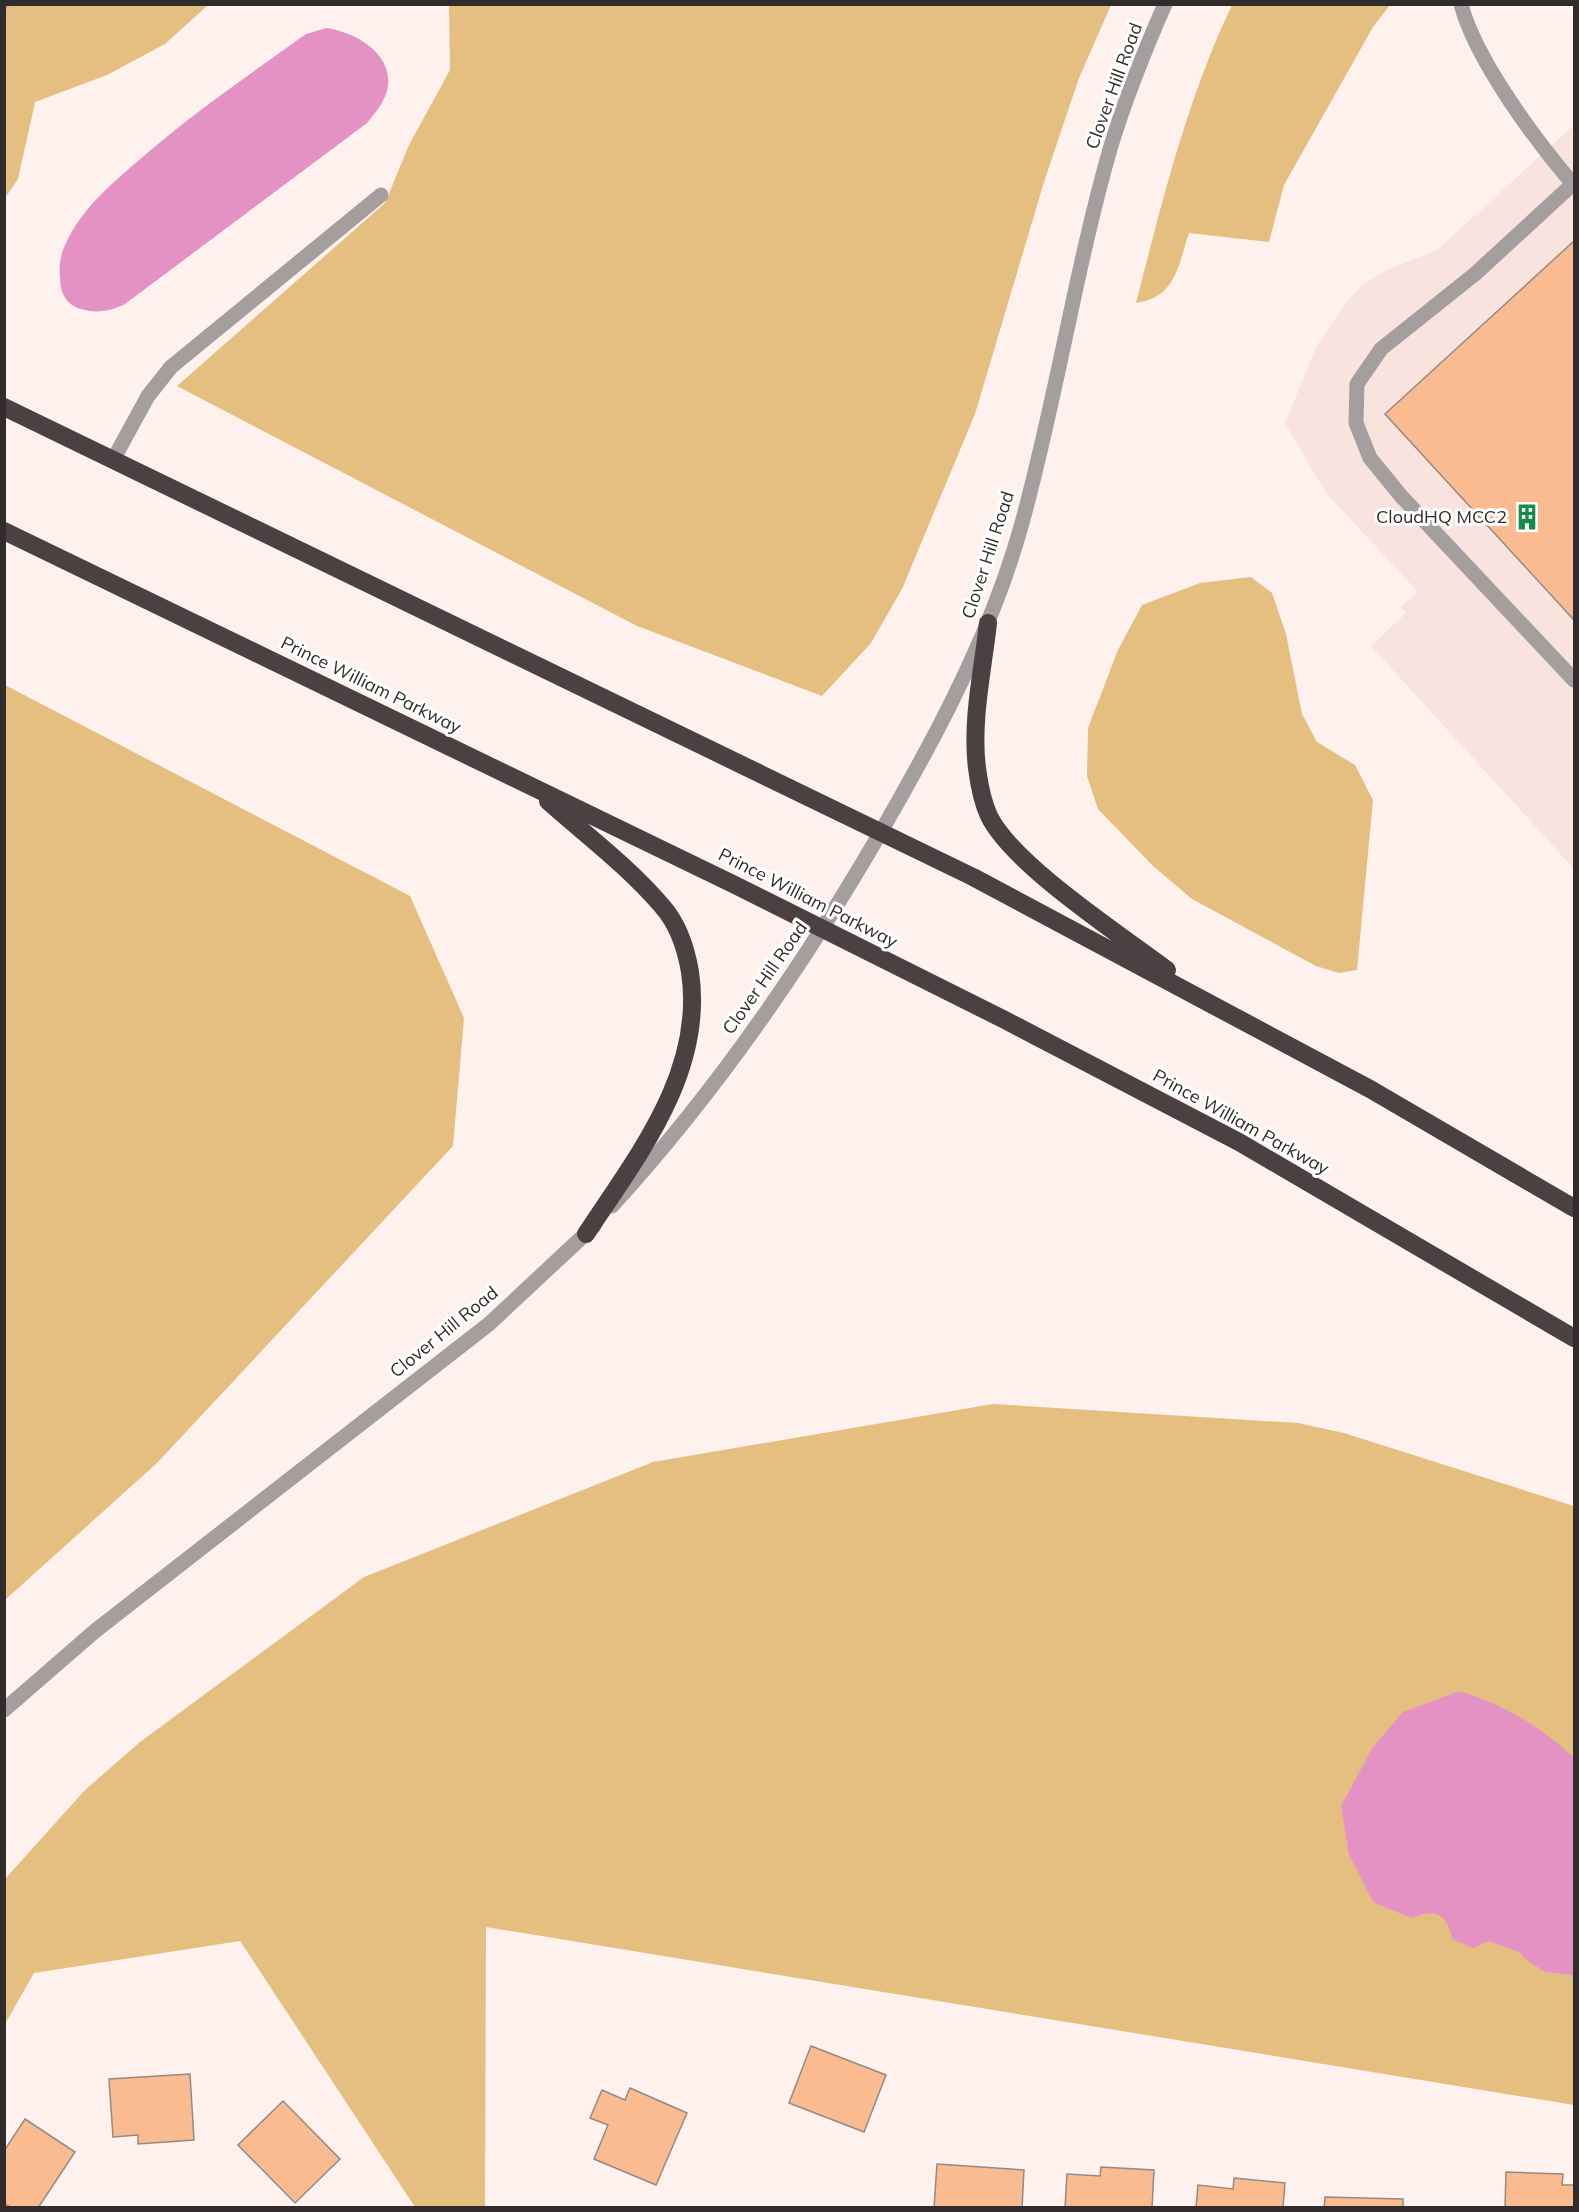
<svg xmlns="http://www.w3.org/2000/svg" width="1579" height="2212" font-family="Mulish,sans-serif">
  <style>
    .built { fill: #f9e3de }
    .green { fill: #e5bf80 }
    .water { fill: #e492c3 }
    .lines { fill: none; stroke-linecap: round; stroke-linejoin: round }
    .stream { stroke: #e492c3; stroke-width: 10 }
    .building { fill: #fabb90; stroke: #948a83; stroke-width: 1.5 }
    .minor { stroke: #a49e9f; stroke-width: 15 }
    .highway { stroke: #4b4042; stroke-width: 18 }
    .labels { text-anchor: middle; stroke-width: 6; stroke-linejoin: round; paint-order: stroke }
    .street-label { font-size: 18px; fill: #312c2b; stroke: #fff }
    .poi-label { font-size: 18px; fill: #312c2b; stroke: #fff; text-anchor: end }
  </style>
  <rect width="100%" height="100%" fill="#fef1ee"/>
  <path class="built" d="M1574,125V869L1371,646L1406,613L1400,607L1418,592L1326,493L1285,423L1317,345L1348,300L1362,285L1389,269L1437,250Z"/>
  <path class="green" d="M5,4H208V5L165,44L107,75L35,102L18,179L5,198Z
    M449,5H1111L1079,78L1044,182L975,414L902,589L871,643L822,696L637,626L177,386L385,203L409,145L450,70Z
    M1232,5H1390L1373,27L1284,185L1269,242L1189,233C1178,265 1176,298 1136,303C1162,202 1187,99 1232,5Z
    M1251,577L1272,593L1286,634L1302,714L1317,742L1355,765L1373,800L1357,970L1339,973L1316,966L1192,899L1153,866L1098,809L1087,776L1088,728L1118,650L1142,605L1200,583Z
    M5,685L410,896L464,1018L453,1146L157,1463L5,1600Z
    M993,1404L1298,1423L1344,1433L1574,1506V2105L486,1927L485,2207H415L240,1941L34,1973L5,2024V1879L85,1790L140,1742L364,1577L653,1462Z"/>
  <path class="water" d="M326,28C356,32 396,55 387,91C383,104 375,113 367,123L125,304C111,311 97,314 81,309C66,305 60,292 60,278C59,266 60,255 66,243C81,210 111,184 138,161C190,115 249,75 306,34Z
    M1459,1691C1506,1705 1537,1725 1574,1757V1975L1545,1972L1525,1959L1519,1952L1488,1941L1473,1948L1452,1939C1448,1915 1436,1907 1412,1918L1374,1903L1349,1855L1341,1806L1373,1747L1403,1712Z"/>
  <g class="lines">
    <path class="stream" d="M4,5L5,4"/>
  </g>
  <path class="building" d="M1574,241V620L1385,414Z
    M811,2046L886,2075L864,2132L789,2103Z
    M190,2074L194,2140L138,2144V2135L113,2137L109,2079Z
    M630,2088L687,2113L656,2185L594,2159L608,2125L590,2118L602,2090L625,2100Z
    M283,2101L340,2159L295,2203L238,2145Z
    M25,2119L75,2152L38,2208H12L4,2203V2151Z
    M937,2164L1024,2170L1022,2208H934Z
    M1101,2167L1154,2170L1152,2208H1065L1067,2174L1100,2176Z
    M1506,2172L1563,2174L1562,2185H1574V2208H1505Z
    M1234,2178L1285,2183L1283,2208H1196L1198,2185L1233,2189Z
    M1325,2197L1403,2199V2208H1324Z"/>
  <g class="lines">
    <path class="minor" d="M1461,4C1475,59 1536,141 1573,184
      M1574,183L1475,274L1381,349L1357,384L1356,423L1370,458L1401,496L1574,680
      M113,460L148,396L171,367L381,195
      M612,1206C733,1073 833,922 919,764C961,688 999,607 1022,523C1056,400 1075,272 1110,149C1125,99 1144,52 1165,4
      M4,1710L95,1631L489,1324L594,1226"/>
    <path class="highway" d="M4,407L973,877L1370,1089L1574,1208
      M4,531L735,885L1003,1019L1239,1142L1574,1338
      M988,623C983,669 971,721 977,768C979,784 982,801 989,816C1013,865 1121,935 1167,970
      M548,801C586,835 629,867 662,906C678,924 686,948 690,972C705,1072 638,1155 586,1234"/>
  </g>
  <defs>
    <g id="building-bare" transform="scale(2.07)"><path d="M-4-6H4V6H1V3H-1V6H-4ZM-2.5-4.3h1.7v1.8h-1.7ZM.8-4.3h1.7v1.8H.8ZM-2.5-1h1.7V.8h-1.7ZM.8-1h1.7V.8H.8Z" fill="#148d48" stroke="#fff" stroke-width="2.5" paint-order="stroke"/></g>
  </defs>
  <g fill-rule="evenodd">
    <use href="#building-bare" x="1527" y="517"/>
  </g>
  <g class="labels">
    <g class="street-label">
      <text transform="translate(1114 86) rotate(-70)" y="6">Clover Hill Road</text>
      <text transform="translate(988 555) rotate(-72)" y="6">Clover Hill Road</text>
      <text transform="translate(371 685) rotate(26)" y="6">Prince William Parkway</text>
      <text transform="translate(808 898) rotate(27)" y="6">Prince William Parkway</text>
      <text transform="translate(765 978) rotate(-55)" y="6">Clover Hill Road</text>
      <text transform="translate(1241 1122) rotate(29)" y="6">Prince William Parkway</text>
      <text transform="translate(444 1332) rotate(-39)" y="6">Clover Hill Road</text>
    </g>
    <g class="poi-label">
      <text x="1507" y="523">CloudHQ MCC2</text>
    </g>
  </g>
  <rect width="1579" height="2212" fill="none" stroke="#312c2b" stroke-width="12"/>
</svg>
